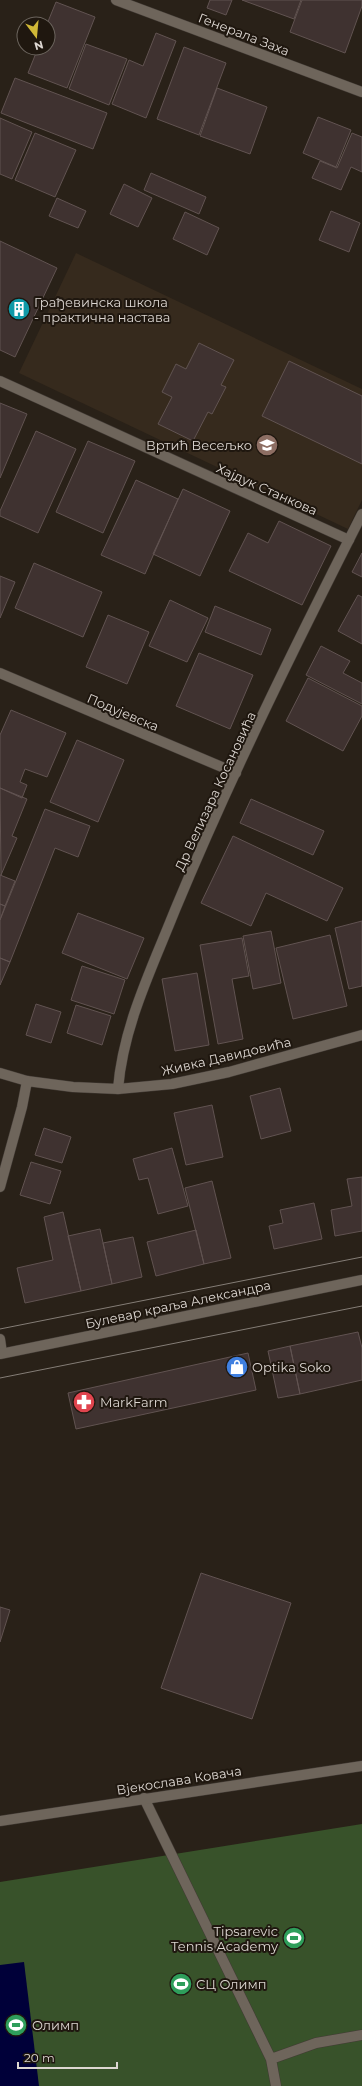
<svg xmlns="http://www.w3.org/2000/svg" width="362" height="2086" font-family="Montserrat,sans-serif">
  <style>
    .built { fill: #362a1d }
    .green { fill: #38522a }
    .water { fill: #000039 }
    .building { fill: #3f3230; stroke: #615351 }
    .lines { fill: none; stroke-linecap: round; stroke-linejoin: round }
    .service-casing { stroke: #423b35; stroke-width: 11 }
    .minor-casing { stroke: #423b35; stroke-width: 11 }
    .tertiary-casing { stroke: #423b35; stroke-width: 11 }
    .secondary-casing { stroke: #423b35; stroke-width: 11 }
    .service { stroke: #6e655b; stroke-width: 10 }
    .minor { stroke: #6e655b; stroke-width: 10 }
    .tertiary { stroke: #6e655b; stroke-width: 10 }
    .secondary { stroke: #6e655b; stroke-width: 10 }
    .tram { stroke: #847d76; stroke-width: 1 }
    .labels { text-anchor: middle; stroke-width: 4; stroke-linejoin: round; paint-order: stroke }
    .street-label { font-size: 13px; fill: #ddd7d2; stroke: #1f170f }
    .poi-label { font-size: 13px; fill: #ddd7d2; stroke: #1f170f; text-anchor: start }
  </style>
  <rect width="100%" height="100%" fill="#292118"/>
  <path class="built" d="M76,253L362,389V500L348,529L19,373Z"/>
  <path class="green" d="M362,1824V2086H0V1882Z"/>
  <path class="water" d="M24,1962L39,2086H0V1965Z"/>
  <path class="building" d="M210,0H232L226,15L207,8Z
    M242,0H301L294,19Z
    M302,0H362V6L345,53L290,32Z
    M56,2L95,17L67,88L28,73L38,48H48L47,24Z
    M156,33L176,41L146,118L112,104L129,60L143,66Z
    M86,44L127,59L109,105L69,89Z
    M184,47L226,63L199,135L157,119Z
    M15,78L107,113L93,149L1,113Z
    M217,88L267,107L250,154L200,136Z
    M318,117L351,130L336,167L303,153Z
    M0,118L32,132L12,179L0,174Z
    M35,133L76,150L55,197L15,180Z
    M352,133L362,137V172L351,167L341,190L312,178L320,161L337,168Z
    M151,173L206,197L199,214L144,190Z
    M124,184L152,198L138,227L110,214Z
    M57,198L86,211L78,228L49,216Z
    M331,211L360,223L349,252L319,240Z
    M185,212L219,228L207,255L173,239Z
    M0,241L57,268L15,357L0,350Z
    M199,343L234,360L221,385L226,387L212,414L208,412L193,441L158,424L172,397L162,392L176,364L186,369Z
    M289,361L362,396V464L262,416Z
    M0,403L27,414L0,478Z
    M36,431L76,449L38,533L0,516V511Z
    M88,441L135,461L103,533L56,512Z
    M136,480L178,499L145,574L101,555Z
    M183,489L230,511L200,576L153,554Z
    M279,521L331,546L302,605L229,571L248,533L268,543Z
    M362,553V577L352,572Z
    M34,563L102,592L83,637L15,608Z
    M0,576L15,582L0,618Z
    M358,595L362,597V644L338,631Z
    M170,600L208,618L187,662L149,646Z
    M215,606L271,629L261,655L205,632Z
    M108,615L149,632L127,684L86,667Z
    M321,646L350,661L343,673L362,683V704L306,675Z
    M199,653L253,675L230,729L176,706Z
    M308,678L362,706V716L343,751L286,721Z
    M11,710L66,733L47,777L25,769L20,782L27,785L22,798L0,788V735Z
    M77,740L124,760L98,822L50,802Z
    M0,788L27,799L12,836L17,838L1,875Z
    M251,799L324,831L313,855L240,823Z
    M45,809L90,826L78,857L55,848L10,962L0,958V920Z
    M233,836L343,888L327,921L266,893L251,926L201,903Z
    M0,875L15,881L5,906L0,904Z
    M0,904L5,906L0,920Z
    M78,913L144,938L127,979L62,953Z
    M362,921V986L349,989L335,928Z
    M271,931L281,983L253,989L243,936Z
    M330,935L347,1006L293,1019L276,948Z
    M242,938L249,976L232,979L243,1039L218,1044L200,945Z
    M0,958L10,962L0,985Z
    M82,966L125,980L114,1014L71,1000Z
    M197,973L209,1045L175,1051L162,979Z
    M36,1004L61,1012L51,1043L26,1035Z
    M76,1005L111,1016L102,1045L67,1033Z
    M280,1088L291,1131L261,1139L250,1096Z
    M212,1105L223,1157L186,1165L174,1113Z
    M44,1128L71,1137L62,1163L35,1155Z
    M172,1148L188,1206L158,1214L148,1178L139,1180L133,1159Z
    M31,1162L61,1171L50,1204L20,1195Z
    M362,1177V1231L335,1236L331,1210L352,1206L347,1179Z
    M212,1181L231,1258L204,1264L185,1188Z
    M314,1203L322,1239L274,1249L269,1226L283,1223L280,1210Z
    M63,1212L81,1291L25,1303L17,1268L53,1260L44,1217Z
    M100,1229L112,1284L81,1291L68,1236Z
    M196,1230L204,1264L156,1276L147,1242Z
    M133,1237L142,1277L112,1284L103,1243Z
    M358,1332L362,1348V1380L300,1394L290,1346Z
    M290,1346L300,1394L278,1398L268,1351Z
    M248,1353L256,1390L76,1429L68,1393Z
    M201,1573L291,1603L252,1719L161,1688Z
    M0,1607L10,1610L0,1642Z"/>
  <g class="lines">
    <g class="service-casing">
      <path id="service" d="M144,1798L271,2059L276,2086
        M271,2059L316,2043L362,2035"/>
    </g>
    <g class="minor-casing">
      <path id="minor" d="M116,0L362,92
        M0,381L349,540
        M0,673L236,773
        M0,1073L27,1081
        M118,1089L172,1084L229,1072L362,1035
        M0,1821L362,1766"/>
    </g>
    <g class="tertiary-casing">
      <path id="tertiary" d="M0,1187L22,1107L27,1081L73,1087L118,1089C123,1026 152,968 175,910C231,775 296,644 362,514
        M0,1339L2,1353"/>
    </g>
    <g class="secondary-casing">
      <path id="secondary" d="M0,1354L362,1280"/>
    </g>
    <use href="#service" class="service"/>
    <use href="#minor" class="minor"/>
    <use href="#tertiary" class="tertiary"/>
    <use href="#secondary" class="secondary"/>
    <path class="tram" d="M0,1329L362,1257
      M0,1378L362,1306"/>
  </g>
  <defs>
    <g id="building-disc" transform="scale(1.15)"><circle r="9.5" fill="#0f9aa8" stroke="#1f170f"/><path d="M-4-6H4V6H1V3H-1V6H-4ZM-2.5-4.3h1.7v1.8h-1.7ZM.8-4.3h1.7v1.8H.8ZM-2.5-1h1.7V.8h-1.7ZM.8-1h1.7V.8H.8Z" fill="#fff"/></g>
    <g id="school-disc" transform="scale(1.15)"><circle r="9.5" fill="#8d6e63" stroke="#1f170f"/><path d="M0-5L7-2L0 1L-7-2ZM-4 1L0 2.5L4 1V4Q0 6-4 4Z" fill="#fff"/></g>
    <g id="shop-disc" transform="scale(1.15)"><circle r="9.5" fill="#3f7fe0" stroke="#1f170f"/><path d="M-5-2.5h2.3a2.7 3.5 0 0 1 5.4 0H5L5.5 6h-11ZM-1.5-2.5h3a1.5 2.3 0 0 0-3 0Z" fill="#fff"/></g>
    <g id="pharmacy-disc" transform="scale(1.15)"><circle r="9.5" fill="#e0444e" stroke="#1f170f"/><path d="M-2-6h4v4h4v4h-4v4h-4v-4h-4v-4h4Z" fill="#fff"/></g>
    <g id="stadium-disc" transform="scale(1.15)"><circle r="9.5" fill="#2e9e5b" stroke="#1f170f"/><path d="M0-5a6.5 5 0 1 0 0 10a6.5 5 0 1 0 0-10ZM-3.5-1.8h7v3.6h-7Z" fill="#fff"/></g>
  </defs>
  <g fill-rule="evenodd">
    <use href="#building-disc" x="19" y="309"/>
    <use href="#school-disc" x="267" y="445"/>
    <use href="#shop-disc" x="237" y="1367"/>
    <use href="#pharmacy-disc" x="84" y="1402"/>
    <use href="#stadium-disc" x="294" y="1938"/>
    <use href="#stadium-disc" x="181" y="1984"/>
    <use href="#stadium-disc" x="16" y="2025"/>
  </g>
  <g class="labels">
    <g class="street-label">
      <text transform="translate(244 34) rotate(21)" y="5">Генерала Заха</text>
      <text transform="translate(267 489) rotate(24)" y="5">Хајдук Станкова</text>
      <text transform="translate(123 712) rotate(23)" y="5">Подујевска</text>
      <text transform="translate(215 791) rotate(-65)" y="5">Др Велизара Косановића</text>
      <text transform="translate(226 1056) rotate(-13)" y="5">Живка Давидовића</text>
      <text transform="translate(178 1304) rotate(-12)" y="5">Булевар краља Александра</text>
      <text transform="translate(179 1780) rotate(-9)" y="5">Вјекослава Ковача</text>
    </g>
    <g class="poi-label">
      <text x="34" y="307">Грађевинска школа<tspan x="34" dy="15">- практична настава</tspan></text>
      <text x="252" y="450" text-anchor="end">Вртић Весељко</text>
      <text x="252" y="1372">Optika Soko</text>
      <text x="100" y="1407">MarkFarm</text>
      <text x="278" y="1936" text-anchor="end">Tipsarevic<tspan x="278" dy="15">Tennis Academy</tspan></text>
      <text x="196" y="1989">СЦ Олимп</text>
      <text x="32" y="2030">Олимп</text>
    </g>
  </g>
  <g transform="translate(36 36) rotate(164)"><circle r="19" fill="#1f170f" stroke="#6b645d"/>
  <path d="M0-3L7 15L0 10L-7 15Z" fill="#d0b837"/>
  <text y="-6" font-size="11" font-weight="bold" text-anchor="middle" fill="#ddd7d2">N</text>
  </g>
  <path d="M18 2062v6h99v-6" fill="none" stroke="#ddd7d2" stroke-width="2"/>
  <text x="24" y="2062" font-size="12" fill="#ddd7d2" stroke="#1f170f" stroke-width="3" paint-order="stroke">20 m</text>
</svg>
